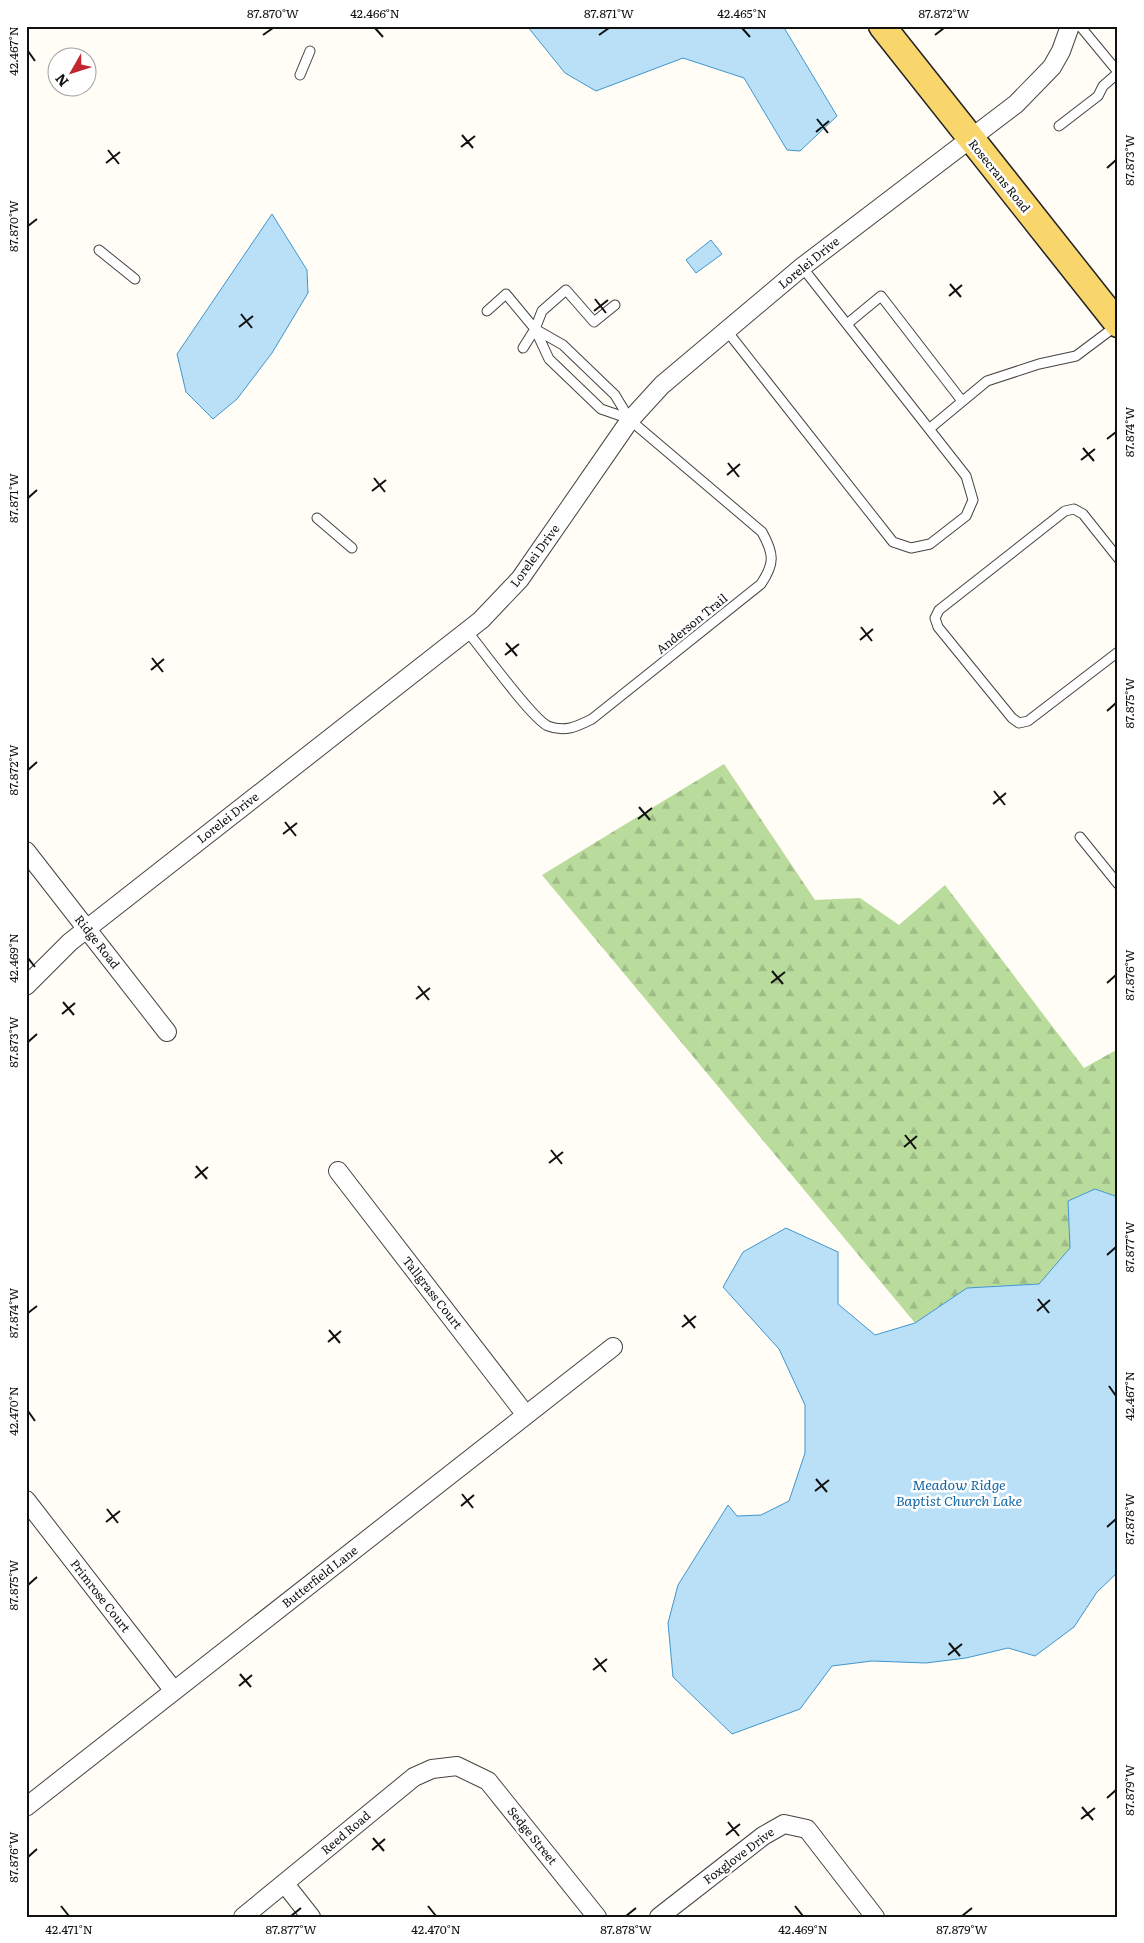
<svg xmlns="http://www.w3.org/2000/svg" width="1144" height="1943" font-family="Literata,serif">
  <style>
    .forest { fill: url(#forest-firs) }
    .water { fill: #b9e0f7; stroke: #3f96cf }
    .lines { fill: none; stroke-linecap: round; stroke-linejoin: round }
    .lane-casing { stroke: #444; stroke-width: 11 }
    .street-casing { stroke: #444; stroke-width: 20 }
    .primary-casing { stroke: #222; stroke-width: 29 }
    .lane { stroke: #fff; stroke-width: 9 }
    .street { stroke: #fff; stroke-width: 18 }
    .primary { stroke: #f9d66b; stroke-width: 26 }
    .ticks { fill: none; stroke: #111; stroke-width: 2 }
    .labels { text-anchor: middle; stroke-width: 5; stroke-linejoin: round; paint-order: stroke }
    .street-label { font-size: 12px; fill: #111; stroke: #fff }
    .water-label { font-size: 14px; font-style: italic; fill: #1768a6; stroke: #fff }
    .neatline { fill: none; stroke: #111; stroke-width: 2 }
    .ticks-label { font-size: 12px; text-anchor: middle; fill: #111 }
  </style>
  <defs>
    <pattern id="forest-firs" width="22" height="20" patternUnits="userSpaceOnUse" patternTransform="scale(1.25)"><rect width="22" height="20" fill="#b9dc9c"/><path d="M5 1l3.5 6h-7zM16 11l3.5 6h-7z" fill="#9ebc85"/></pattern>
  </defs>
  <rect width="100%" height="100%" fill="#fffdf5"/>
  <path class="forest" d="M724,764L815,900L860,898L899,925L945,885L1084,1068L1118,1049V1197L1095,1189L1068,1201L1070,1248L1039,1284L967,1288L915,1323L542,875Z"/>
  <path class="water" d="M527,26H783L837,116L800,151L787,150L744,78L683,58L596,91L565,73Z
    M272,214L307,270L308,293L272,353L237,399L213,419L186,392L177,354Z
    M711,240L722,254L696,273L686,260Z
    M1095,1189L1118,1197V1572L1097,1592L1074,1627L1035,1656L1008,1648L966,1658L926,1663L872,1661L832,1666L800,1709L732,1734L673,1677L668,1623L678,1585L728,1505L737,1516L761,1515L789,1501L805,1453V1405L779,1349L723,1287L743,1252L786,1228L838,1252V1304L875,1335L915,1323L967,1288L1039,1284L1070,1248L1068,1201Z"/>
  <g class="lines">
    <g class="lane-casing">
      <path id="lane" d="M1080,26L1118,72
        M300,75L310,51
        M1059,126L1098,96L1103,86L1118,73
        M99,250L135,279
        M487,311L506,294L535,329L549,359L601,409L630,419
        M847,324L881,296L962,401
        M727,331L893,542L911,548L930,544L966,516L973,500L966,476L802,267
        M523,348L535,329L542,311L566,290L594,322L615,305
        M929,429L987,381L1039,364L1076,356L1116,326
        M317,518L352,548
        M1118,558L1083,514L1074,509L1065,511L939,610L935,618L938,627L1012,718L1019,723L1028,721L1118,652
        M467,631C482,649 532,719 548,726C565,733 578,726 592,719L761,584C775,563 774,554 762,532L630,420L615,395L563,345L535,329
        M1080,837L1118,884"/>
    </g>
    <g class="street-casing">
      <path id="street" d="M26,851L167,1032
        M26,986L70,942L481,620L520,579L630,420L662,385L802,267L1016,104L1052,67L1061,51L1070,26
        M338,1171L526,1415
        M26,1500L174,1691
        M26,1807L613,1347
        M285,1884L311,1917
        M243,1917L414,1777L432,1769L457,1766L488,1781L597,1917
        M659,1917L763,1836L784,1824L807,1829L875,1917"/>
    </g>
    <g class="primary-casing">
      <path id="primary" d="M882,26L1118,324"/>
    </g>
    <use href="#lane" class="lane"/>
    <use href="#street" class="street"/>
    <use href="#primary" class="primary"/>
  </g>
  <path class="ticks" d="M375,28L383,37M742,28L750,37M263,35L273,28M599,35L609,28M935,35L944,28M28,51L35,61M817,119L828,133M816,132L829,121M462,135L473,148M461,147L475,136M108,150L119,164M106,163L120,152M1107,168L1116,160M28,226L37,219M950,284L961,297M949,296L962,285M595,299L606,313M594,311L608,300M241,314L252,328M239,327L253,316M1107,439L1116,432M1083,448L1094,461M1081,460L1095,449M728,463L739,477M727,475L740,464M374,478L385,492M372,491L386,480M28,498L37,490M861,627L872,641M860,640L873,629M506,643L517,656M505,655L519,644M152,658L163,672M151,670L164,659M1107,711L1116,703M28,770L37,762M994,791L1005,805M993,804L1006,793M639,807L650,820M638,819L652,808M285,822L296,836M283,834L297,823M28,958L35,967M772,971L783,984M771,983L785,972M1107,983L1116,975M418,986L429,1000M416,999L430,988M63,1002L74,1015M62,1014L75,1003M28,1042L37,1034M905,1135L916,1149M904,1147L917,1136M551,1150L562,1164M549,1163L563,1152M196,1166L207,1179M195,1178L208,1167M1107,1255L1116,1247M1038,1299L1049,1313M1037,1311L1050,1300M28,1313L37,1306M684,1315L695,1328M682,1327L696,1316M329,1330L340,1343M328,1342L341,1331M1109,1386L1116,1396M28,1411L35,1421M816,1479L827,1492M815,1491L829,1480M462,1494L473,1508M461,1506L474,1495M107,1509L118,1523M106,1522L120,1511M1107,1527L1116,1519M28,1585L37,1577M949,1643L960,1656M948,1655L962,1644M595,1658L606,1672M593,1670L607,1659M240,1674L251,1687M239,1686L252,1675M1107,1798L1116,1790M1082,1807L1093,1820M1081,1819L1095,1808M728,1822L739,1836M726,1835L740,1824M373,1838L384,1851M372,1850L385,1839M28,1857L37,1849M61,1906L69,1916M428,1906L436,1916M795,1906L803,1916M291,1916L301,1908M626,1916L636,1908M962,1916L972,1908"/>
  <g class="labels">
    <g class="street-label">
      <text transform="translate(999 176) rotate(51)" y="4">Rosecrans Road</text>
      <text transform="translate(809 263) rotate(-39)" y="4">Lorelei Drive</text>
      <text transform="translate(535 556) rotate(-54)" y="4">Lorelei Drive</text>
      <text transform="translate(692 624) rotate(-39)" y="4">Anderson Trail</text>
      <text transform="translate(228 818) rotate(-38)" y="4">Lorelei Drive</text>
      <text transform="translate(97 942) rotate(52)" y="4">Ridge Road</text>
      <text transform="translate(432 1293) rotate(52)" y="4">Tallgrass Court</text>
      <text transform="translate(320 1577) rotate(-38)" y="4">Butterfield Lane</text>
      <text transform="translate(100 1596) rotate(52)" y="4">Primrose Court</text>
      <text transform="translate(346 1833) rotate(-40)" y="4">Reed Road</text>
      <text transform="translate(532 1836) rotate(51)" y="4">Sedge Street</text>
      <text transform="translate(739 1856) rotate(-37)" y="4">Foxglove Drive</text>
    </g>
    <g class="water-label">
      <text x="959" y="1490">Meadow Ridge<tspan x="959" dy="16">Baptist Church Lake</tspan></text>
    </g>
  </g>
  <rect width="1144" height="1943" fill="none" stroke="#ffffff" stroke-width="55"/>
  <g transform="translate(72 72) rotate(231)"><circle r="24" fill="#ffffff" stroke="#a0a0a0"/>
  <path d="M0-4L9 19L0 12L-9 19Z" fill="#c4262e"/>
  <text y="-8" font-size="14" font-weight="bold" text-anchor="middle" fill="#111111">N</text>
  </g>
  <rect x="28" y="28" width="1088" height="1888" class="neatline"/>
  <g class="ticks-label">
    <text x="273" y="18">87.870°W</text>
    <text x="375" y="18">42.466°N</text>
    <text x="609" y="18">87.871°W</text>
    <text x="742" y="18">42.465°N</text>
    <text x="944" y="18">87.872°W</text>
    <text transform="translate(14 51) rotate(-90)" y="4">42.467°N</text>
    <text transform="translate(1130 160) rotate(-90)" y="4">87.873°W</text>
    <text transform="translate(14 226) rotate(-90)" y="4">87.870°W</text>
    <text transform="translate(1130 432) rotate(-90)" y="4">87.874°W</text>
    <text transform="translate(14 498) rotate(-90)" y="4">87.871°W</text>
    <text transform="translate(1130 703) rotate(-90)" y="4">87.875°W</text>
    <text transform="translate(14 770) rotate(-90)" y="4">87.872°W</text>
    <text transform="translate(14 958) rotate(-90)" y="4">42.469°N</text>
    <text transform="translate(1130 975) rotate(-90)" y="4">87.876°W</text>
    <text transform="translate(14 1042) rotate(-90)" y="4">87.873°W</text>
    <text transform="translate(1130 1247) rotate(-90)" y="4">87.877°W</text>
    <text transform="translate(14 1313) rotate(-90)" y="4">87.874°W</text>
    <text transform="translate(1130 1396) rotate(-90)" y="4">42.467°N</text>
    <text transform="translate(14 1411) rotate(-90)" y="4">42.470°N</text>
    <text transform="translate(1130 1519) rotate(-90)" y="4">87.878°W</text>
    <text transform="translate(14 1585) rotate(-90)" y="4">87.875°W</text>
    <text transform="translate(1130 1790) rotate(-90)" y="4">87.879°W</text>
    <text transform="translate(14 1857) rotate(-90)" y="4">87.876°W</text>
    <text x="69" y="1934">42.471°N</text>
    <text x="291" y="1934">87.877°W</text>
    <text x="436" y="1934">42.470°N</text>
    <text x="626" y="1934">87.878°W</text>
    <text x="803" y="1934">42.469°N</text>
    <text x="962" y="1934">87.879°W</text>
  </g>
</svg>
